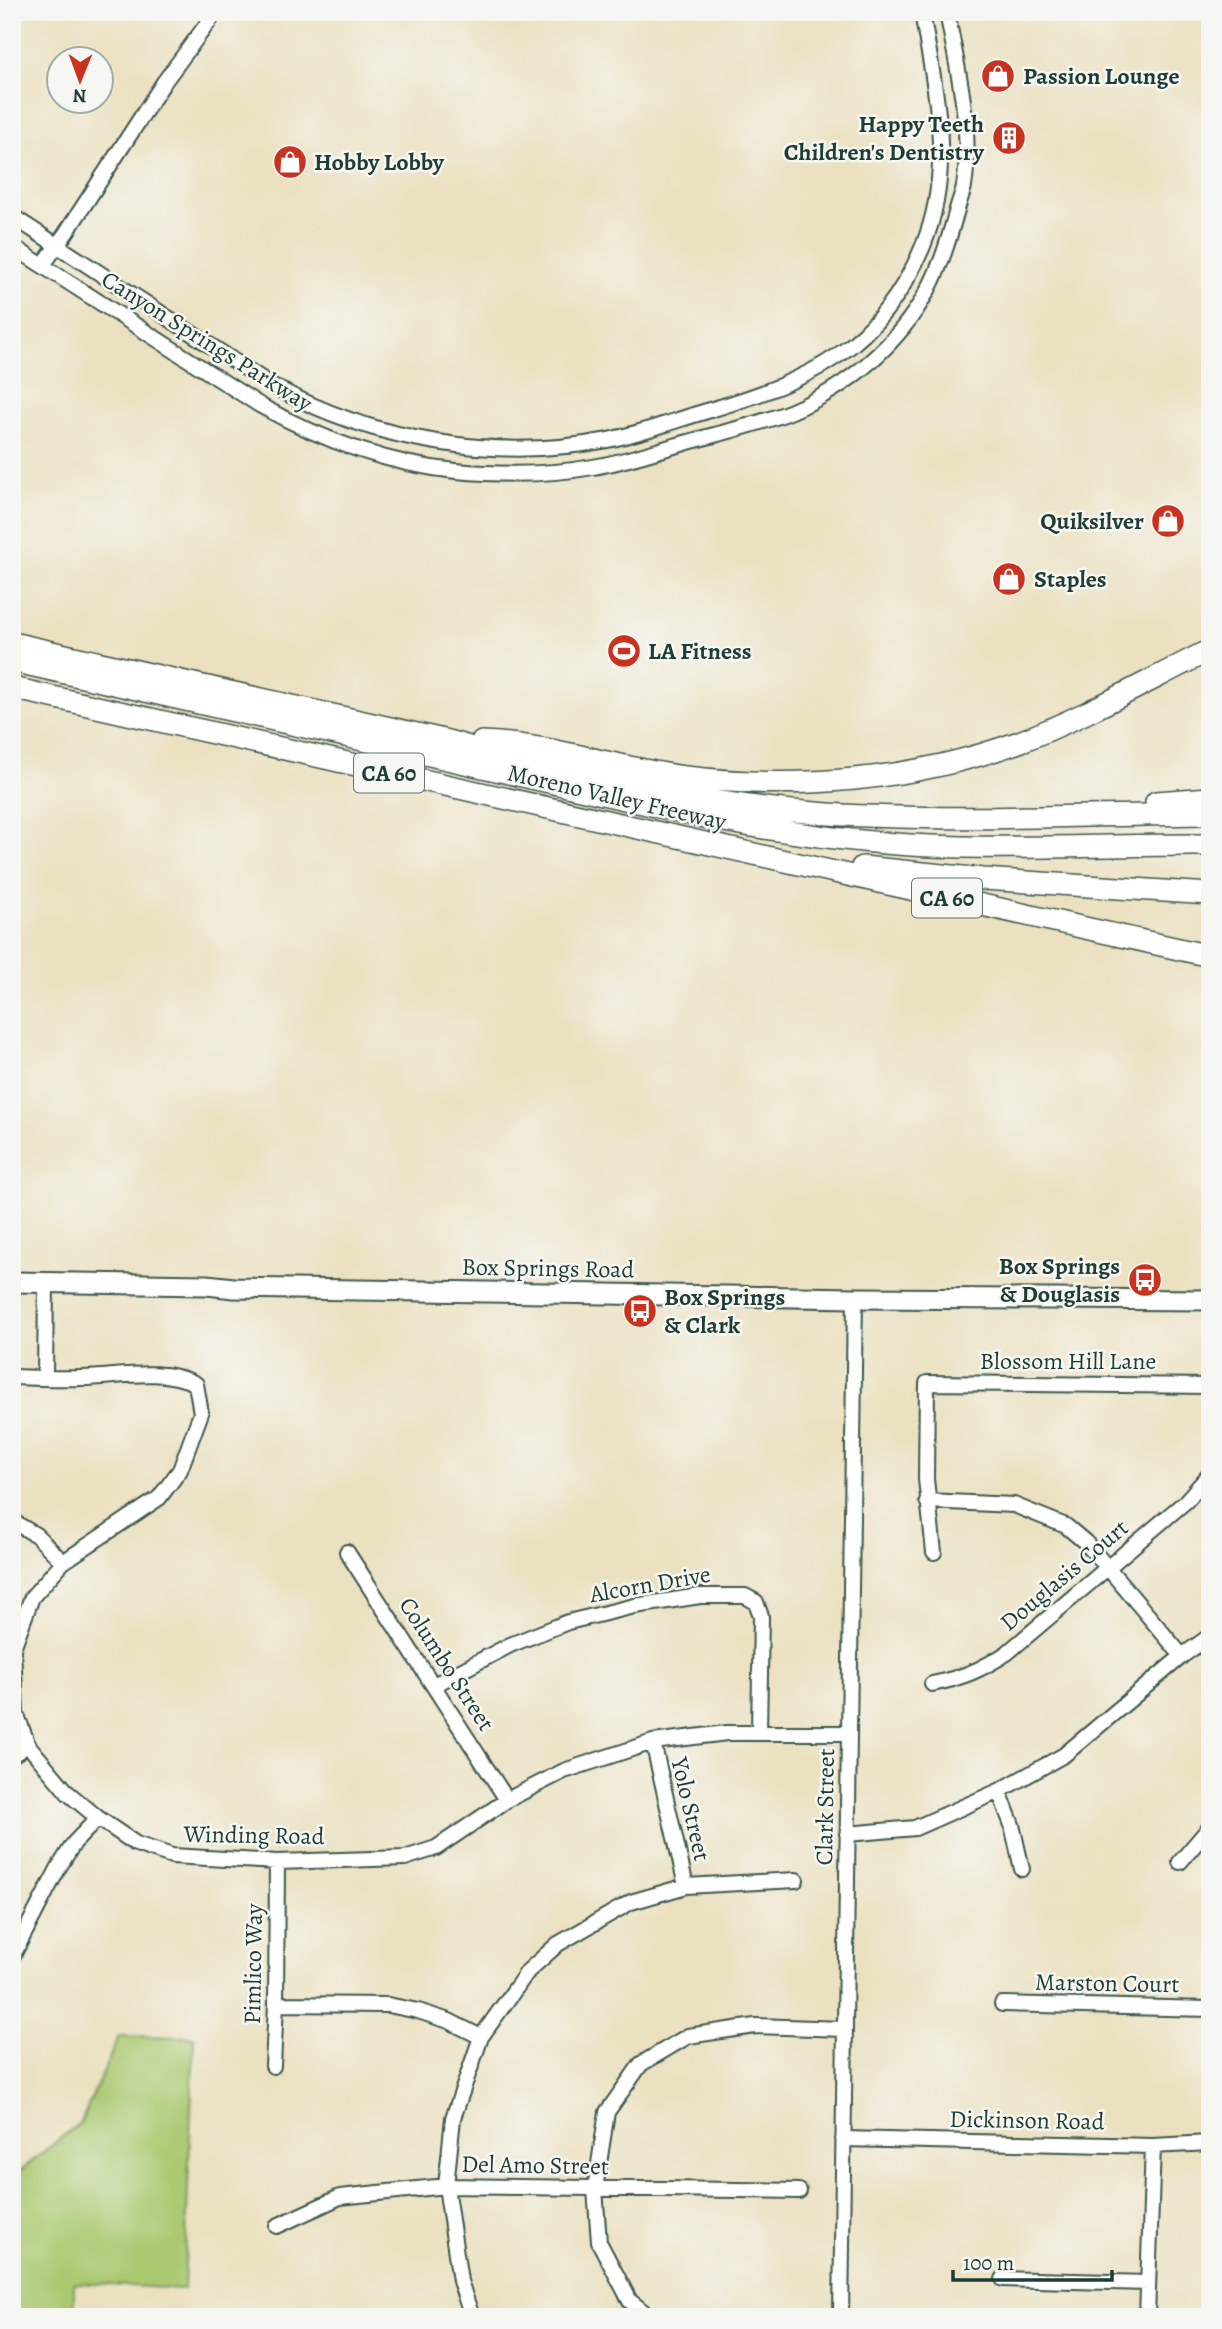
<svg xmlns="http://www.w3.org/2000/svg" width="1222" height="2329" font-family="Alegreya,serif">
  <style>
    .green { fill: #abc971; stroke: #658352; stroke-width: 2 }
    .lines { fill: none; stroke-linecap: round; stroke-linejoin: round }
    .minor-casing { stroke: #3e5649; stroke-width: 18 }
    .major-casing { stroke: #3e5649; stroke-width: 23 }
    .highway-casing { stroke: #3e5649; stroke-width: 24 }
    .minor { stroke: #fff; stroke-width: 14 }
    .major { stroke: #fff; stroke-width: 19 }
    .highway { stroke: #fff; stroke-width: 21 }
    .labels { text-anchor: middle; stroke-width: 5; stroke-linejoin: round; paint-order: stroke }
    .shield { fill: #f6f6f2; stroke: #60746d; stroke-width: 2 }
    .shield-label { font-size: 23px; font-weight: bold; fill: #1f3d34 }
    .poi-label { font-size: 24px; font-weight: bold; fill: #1f3d34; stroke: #f6f6f2; text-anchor: start }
    .street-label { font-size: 24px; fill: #1f3d34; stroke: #f6f6f2 }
  </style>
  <rect width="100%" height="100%" fill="#f6f6f2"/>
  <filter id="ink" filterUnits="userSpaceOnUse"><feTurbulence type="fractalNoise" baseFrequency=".0143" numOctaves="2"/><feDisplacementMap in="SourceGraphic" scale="14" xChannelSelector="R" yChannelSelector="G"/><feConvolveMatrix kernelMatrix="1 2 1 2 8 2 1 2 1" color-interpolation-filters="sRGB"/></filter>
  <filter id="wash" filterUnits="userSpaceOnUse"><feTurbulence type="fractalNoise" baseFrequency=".00686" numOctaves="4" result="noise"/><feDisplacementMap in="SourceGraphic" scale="28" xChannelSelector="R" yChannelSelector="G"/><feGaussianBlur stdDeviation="1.57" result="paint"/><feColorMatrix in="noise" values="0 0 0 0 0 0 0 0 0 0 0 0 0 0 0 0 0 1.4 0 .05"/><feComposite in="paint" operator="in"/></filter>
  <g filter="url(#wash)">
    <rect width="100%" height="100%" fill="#ebe1c1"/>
    <path class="green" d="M119,2036L194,2037L184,2289L74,2283V2317H12V2177L81,2122Z"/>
  </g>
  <g filter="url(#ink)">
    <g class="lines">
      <g class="minor-casing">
        <path id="minor" d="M12,216L271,385C373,441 494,462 608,440C643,433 676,420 710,410C810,380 880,349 923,246C955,168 935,92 922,12
          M12,246L261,406C322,440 386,464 456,471C500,475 549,475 593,467C624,462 655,451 685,443C720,433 758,425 792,411C848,387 899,344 928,290C942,264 950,235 958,206C960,199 963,192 964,186C973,131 957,66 947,12
          M43,265L66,233L164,82L216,12
          M12,1377C36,1378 60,1379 83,1378C120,1377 163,1367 196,1384L201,1413L180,1470L159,1498L63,1562L32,1597L13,1648L16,1713L28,1745L68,1793L98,1818L136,1844L172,1856L277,1862L405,1858L436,1848L507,1800L564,1771L653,1742L727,1733H849
          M45,1378L46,1283
          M927,1501L1014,1505L1066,1526L1085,1542L1108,1568L1182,1656
          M12,1521L36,1535L63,1562
          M347,1552L507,1800
          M934,1552L926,1479L927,1383L1210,1386
          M932,1684C962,1678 981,1670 1007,1653L1185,1502L1210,1474
          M434,1685L510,1645L568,1622L635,1606L700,1596H745L756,1602L761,1616L759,1732
          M653,1742L686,1886
          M12,1755L28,1745
          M999,1791L1012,1825L1022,1869
          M847,1834L915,1828L999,1791L1064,1755L1182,1656L1210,1636
          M1180,1862L1210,1827
          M12,1957L59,1867L74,1843L98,1818
          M276,2004L388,2005L418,2011L449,2021L481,2037
          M1002,2004L1210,2009
          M273,2066L276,2004L277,1862
          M843,2139L1153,2146L1210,2143
          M277,2226L340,2197L446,2186L799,2191
          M1003,2279L1148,2283
          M472,2317L460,2281L446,2186L453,2118L481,2037L528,1971L558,1944L631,1902L686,1886L796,1880
          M650,2317L630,2301L599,2242L595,2189L607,2112L641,2064L688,2036L755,2026L844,2029
          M841,2317L855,1298
          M1147,2317L1153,2146"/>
      </g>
      <g class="major-casing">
        <path id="major" d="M12,1282L207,1285L234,1288L855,1298L1210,1300"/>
      </g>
      <g class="highway-casing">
        <path id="highway" d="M12,643L448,741C571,776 700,805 828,814C955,822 1083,815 1210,814
          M12,661L718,820C788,833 860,843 931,846C1024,850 1117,844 1210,845
          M12,688L1210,956
          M482,742C551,744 617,768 685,777C797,790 913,781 1019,742C1085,717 1147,681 1210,650
          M1156,802L1210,798
          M862,867L983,879L1210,894"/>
      </g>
      <use href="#minor" class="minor"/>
      <use href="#major" class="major"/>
      <use href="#highway" class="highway"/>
    </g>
  </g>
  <defs>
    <g id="shop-disc" transform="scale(1.75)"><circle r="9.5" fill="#c8321e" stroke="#f6f6f2"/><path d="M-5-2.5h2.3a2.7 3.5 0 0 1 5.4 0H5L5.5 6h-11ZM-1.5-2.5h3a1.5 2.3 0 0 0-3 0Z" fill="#fff"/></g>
    <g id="building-disc" transform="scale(1.75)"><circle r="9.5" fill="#c8321e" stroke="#f6f6f2"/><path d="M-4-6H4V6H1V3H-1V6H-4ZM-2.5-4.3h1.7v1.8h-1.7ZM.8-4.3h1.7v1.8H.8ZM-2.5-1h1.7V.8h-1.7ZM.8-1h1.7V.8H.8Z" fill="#fff"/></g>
    <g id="stadium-disc" transform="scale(1.75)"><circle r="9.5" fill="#c8321e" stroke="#f6f6f2"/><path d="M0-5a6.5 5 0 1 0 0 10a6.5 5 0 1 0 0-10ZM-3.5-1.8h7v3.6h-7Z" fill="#fff"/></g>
    <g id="bus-disc" transform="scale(1.75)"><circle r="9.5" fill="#c8321e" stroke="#f6f6f2"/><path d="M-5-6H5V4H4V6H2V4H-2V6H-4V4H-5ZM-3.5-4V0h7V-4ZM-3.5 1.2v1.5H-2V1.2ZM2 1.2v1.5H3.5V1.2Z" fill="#fff"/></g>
  </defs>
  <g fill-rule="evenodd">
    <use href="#shop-disc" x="998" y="76"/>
    <use href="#building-disc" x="1009" y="138"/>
    <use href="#shop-disc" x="290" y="162"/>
    <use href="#shop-disc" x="1168" y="521"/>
    <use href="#shop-disc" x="1009" y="579"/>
    <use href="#stadium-disc" x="624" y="651"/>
    <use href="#bus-disc" x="1145" y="1280"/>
    <use href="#bus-disc" x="640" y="1311"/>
  </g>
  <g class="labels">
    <g class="shield">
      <rect x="354" y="753.5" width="70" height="39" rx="5"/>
      <rect x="912" y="878.5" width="70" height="39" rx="5"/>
    </g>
    <g class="shield-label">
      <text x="389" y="781">CA 60</text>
      <text x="947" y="906">CA 60</text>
    </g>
    <g class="poi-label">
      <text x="1023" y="84">Passion Lounge</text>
      <text x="984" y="132" text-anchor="end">Happy Teeth<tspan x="984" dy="28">Children's Dentistry</tspan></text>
      <text x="314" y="170">Hobby Lobby</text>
      <text x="1144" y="529" text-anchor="end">Quiksilver</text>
      <text x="1034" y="587">Staples</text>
      <text x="648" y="659">LA Fitness</text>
      <text x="1120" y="1274" text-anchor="end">Box Springs<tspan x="1120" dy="28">&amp; Douglasis</tspan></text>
      <text x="664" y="1305">Box Springs<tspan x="664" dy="28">&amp; Clark</tspan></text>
    </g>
    <g class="street-label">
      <text transform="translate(207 341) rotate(32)" y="8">Canyon Springs Parkway</text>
      <text transform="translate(617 797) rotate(13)" y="8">Moreno Valley Freeway</text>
      <text transform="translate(548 1268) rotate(1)" y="8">Box Springs Road</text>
      <text x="1068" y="1369">Blossom Hill Lane</text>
      <text transform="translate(1064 1575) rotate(-40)" y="8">Douglasis Court</text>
      <text transform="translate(650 1584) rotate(-10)" y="8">Alcorn Drive</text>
      <text transform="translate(447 1664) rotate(57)" y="8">Columbo Street</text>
      <text transform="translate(825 1807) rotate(-89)" y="8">Clark Street</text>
      <text transform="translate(691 1809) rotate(77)" y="8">Yolo Street</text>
      <text transform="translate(254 1835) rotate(1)" y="8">Winding Road</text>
      <text transform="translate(253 1964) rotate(-89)" y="8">Pimlico Way</text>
      <text transform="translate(1107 1983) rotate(1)" y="8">Marston Court</text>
      <text transform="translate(1027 2120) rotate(1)" y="8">Dickinson Road</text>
      <text transform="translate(535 2165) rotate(1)" y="8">Del Amo Street</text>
    </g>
  </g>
  <rect width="1222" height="2329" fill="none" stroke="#f6f6f2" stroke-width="42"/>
  <g transform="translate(80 80) rotate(181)"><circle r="33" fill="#f6f6f2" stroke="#a0aca6" stroke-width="2"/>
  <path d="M0-5L12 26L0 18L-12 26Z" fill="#c8321e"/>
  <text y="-10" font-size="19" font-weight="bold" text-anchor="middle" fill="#1f3d34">N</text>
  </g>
  <path d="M953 2270v10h159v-10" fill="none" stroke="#1f3d34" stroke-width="3.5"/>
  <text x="963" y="2270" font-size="21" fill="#1f3d34" stroke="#f6f6f2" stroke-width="5" paint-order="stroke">100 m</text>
</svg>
